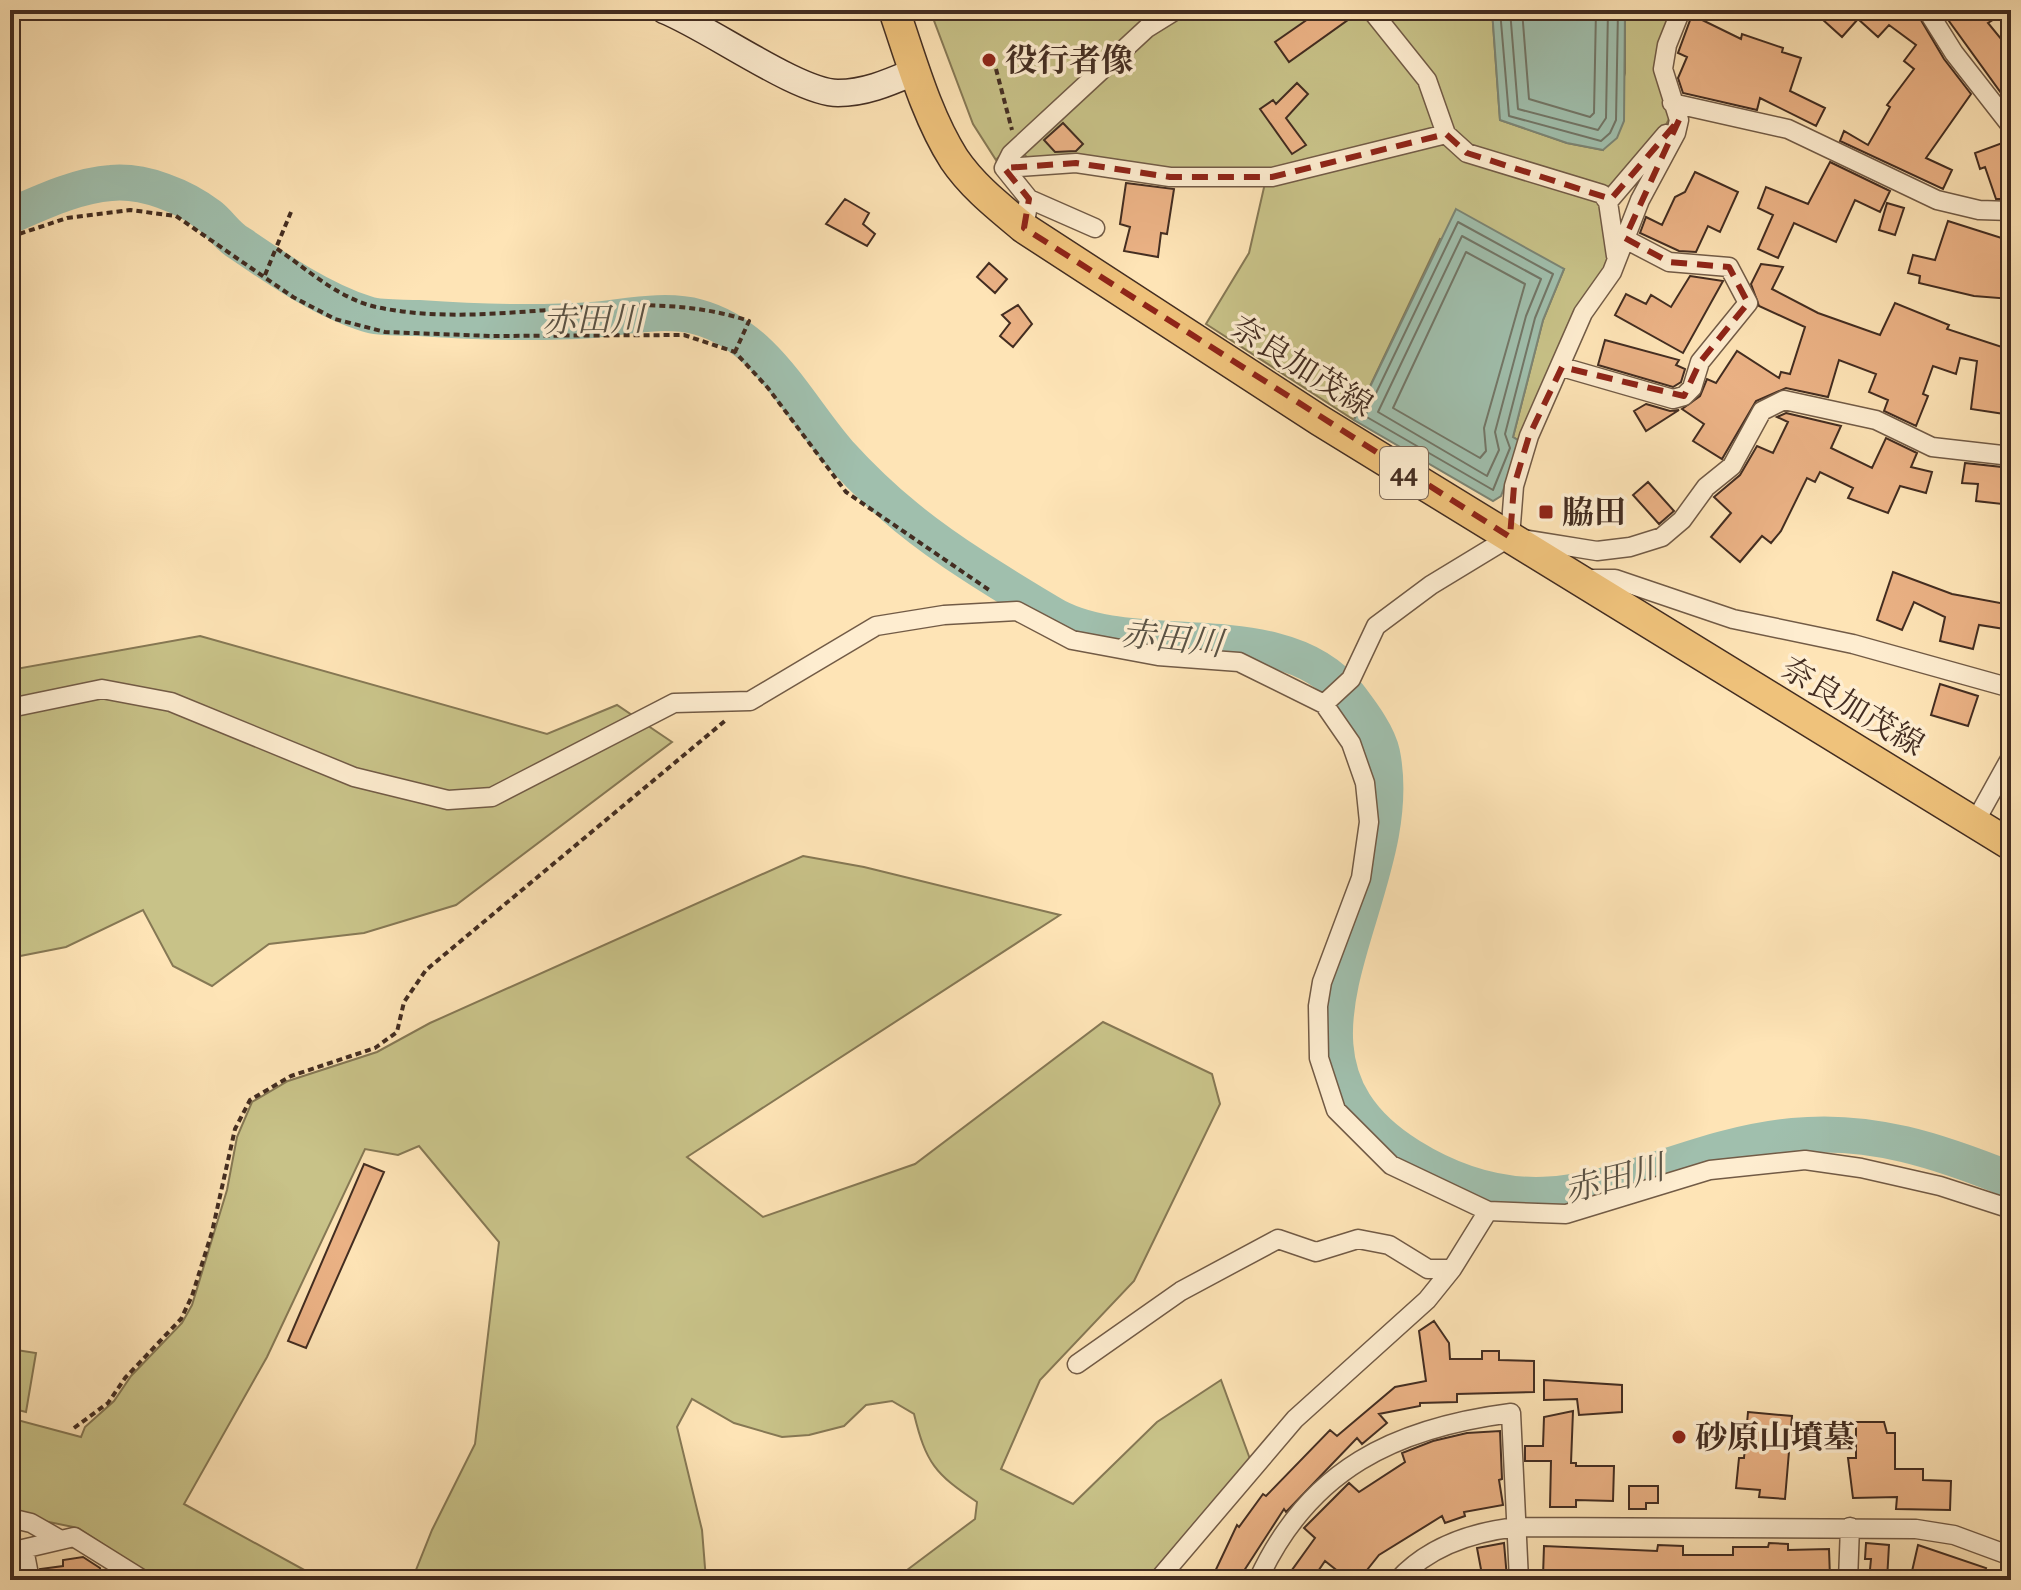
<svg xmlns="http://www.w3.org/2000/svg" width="2021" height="1590" font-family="Alegreya,'Noto Serif JP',serif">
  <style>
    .green { fill: #c8c288; stroke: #867854; stroke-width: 2 }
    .water { fill: #a0bfad; stroke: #7b8575; stroke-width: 2 }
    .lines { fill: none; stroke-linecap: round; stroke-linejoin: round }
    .shore { stroke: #727667; stroke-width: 2 }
    .river { stroke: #a0bfad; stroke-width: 36 }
    .building { fill: #ebb285; stroke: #432d21; stroke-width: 2 }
    .minor-casing { stroke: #725b46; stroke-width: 21 }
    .secondary-casing { stroke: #432d21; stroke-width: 29 }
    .primary-casing { stroke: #432d21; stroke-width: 33 }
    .path { stroke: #432d21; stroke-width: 4; stroke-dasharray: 6 4; stroke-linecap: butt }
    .minor { stroke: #feedd0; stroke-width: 18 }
    .secondary { stroke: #feedd0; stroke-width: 26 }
    .primary { stroke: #efc27b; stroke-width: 30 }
    .marked { fill: none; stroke: #8f2418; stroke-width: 6; stroke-dasharray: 16 10; stroke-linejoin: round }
    .poi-dot { fill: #8f2418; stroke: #feedd0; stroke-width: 3 }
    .labels { text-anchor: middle; stroke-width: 7; stroke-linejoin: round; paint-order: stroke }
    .shield { fill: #feedd0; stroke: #7b6756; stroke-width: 2 }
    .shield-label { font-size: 30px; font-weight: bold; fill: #432d21 }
    .poi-label { font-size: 32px; font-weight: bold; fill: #432d21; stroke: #feedd0; text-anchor: start }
    .street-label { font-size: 32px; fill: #432d21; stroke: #feedd0 }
    .water-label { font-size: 34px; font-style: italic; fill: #5a5244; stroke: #feedd0 }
  </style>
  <rect width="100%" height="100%" fill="#fee4b6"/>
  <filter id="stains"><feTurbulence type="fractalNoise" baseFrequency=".0025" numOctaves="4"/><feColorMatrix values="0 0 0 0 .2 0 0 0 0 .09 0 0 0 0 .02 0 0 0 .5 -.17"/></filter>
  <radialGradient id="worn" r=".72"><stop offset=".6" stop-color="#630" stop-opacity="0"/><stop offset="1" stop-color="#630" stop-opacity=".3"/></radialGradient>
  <path class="green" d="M930,10H1169L1014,140L996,160L973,124Z
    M1185,10H1366L1422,82L1441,133L1267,174L1028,159L1023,152L1151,33Z
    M1379,10H1492L1500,120L1567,143L1603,150L1625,73V10H1675L1669,119L1659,139L1609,194L1462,143Z
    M1444,140L1598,197L1611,256L1521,442L1513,437L1543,320L1564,269L1440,239L1354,420L1206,324L1249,253L1265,183Z
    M200,636L547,734L617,705L672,742L456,905L364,933L269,944L212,986L173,966L143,910L66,947L10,958V670Z
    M803,856L864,867L1060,915L687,1157L763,1217L915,1164L1103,1022L1212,1074L1220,1104L1134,1281L1040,1380L1001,1469L1073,1504L1157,1422L1221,1380L1250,1459L1149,1580H906L903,1573L975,1519L977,1502C935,1474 926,1463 914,1414L892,1401L866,1405L844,1426L809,1435L782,1437L734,1423L692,1399L677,1427L702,1530L706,1580H412L432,1530L475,1444L499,1242L419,1146L398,1155L365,1149L267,1357L184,1504L317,1577L332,1580H158L78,1528L10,1514V1418L81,1437L85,1427L114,1401L131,1376L182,1323L192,1305L227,1190L237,1137L252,1102L288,1081L377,1052L430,1023Z
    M10,1349L36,1353L26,1412L10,1408Z"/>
  <path class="water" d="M1492,10H1625L1624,121L1617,138L1603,150L1567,143L1500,120Z
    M1456,209L1564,269L1543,320L1513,437L1521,442L1501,496L1493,501L1354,420Z"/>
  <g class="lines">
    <path class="shore" d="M1500,10L1509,116L1601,141L1610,133L1616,120L1618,10
      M1510,10L1518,109L1598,130L1606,118L1608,10
      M1522,10L1529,99L1590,117L1594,113L1596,10
      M1458,222L1553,274L1535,318L1505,434L1510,448L1493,490L1365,416Z
      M1462,236L1541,279L1526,316L1495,432L1499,450L1487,476L1378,412Z
      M1466,252L1525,284L1484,428L1486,451L1480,458L1393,408Z"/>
    <path class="river" d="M10,216C40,203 78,185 111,183C144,180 184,196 210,216C220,224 227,236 239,243C277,269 322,300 367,314C382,319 403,317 419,318C476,322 535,324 592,320C625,317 665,308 698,317C765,335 797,405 839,453C859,475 883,498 906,517C950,553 1002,584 1050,613C1130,663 1283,610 1349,696C1361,712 1378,734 1382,753C1411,894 1243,1052 1410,1156C1558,1248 1648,1150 1793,1136C1871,1128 1939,1151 2011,1180"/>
  </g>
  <path class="building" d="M1321,10L1359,12L1289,62L1275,42Z
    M1812,10H1915L1944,59L1971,94L1926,158L1952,170L1943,189L1840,141L1844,131L1868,145L1890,107L1887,105L1914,69L1904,61L1916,45L1889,25L1878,37L1858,19L1842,37Z
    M1941,10H2009L1988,23L2011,51V92L2004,97Z
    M1692,15L1741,39L1742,34L1783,48L1782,52L1801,58L1790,91L1825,108L1816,126L1760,98L1757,110L1683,93L1678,78L1687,57L1678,53Z
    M1297,83L1308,94L1286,118L1306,145L1292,154L1260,109L1273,100L1276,104Z
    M1063,123L1083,144L1076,151L1055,152L1044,140Z
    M2005,142L2011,158V199H1996L1985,167L1980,169L1975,153Z
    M1830,162L1890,191L1880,212L1855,200L1836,242L1794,223L1778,258L1758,249L1773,215L1758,208L1766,187L1808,204Z
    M1695,172L1738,192L1720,232L1708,226L1696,252L1679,251L1640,233L1646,217L1662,225L1675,197L1685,192Z
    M1126,183L1174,189L1167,234L1161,233L1158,257L1124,251L1130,227L1120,224Z
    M845,199L869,213L863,224L875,234L867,246L826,224Z
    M1887,203L1904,208L1895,235L1879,230Z
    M1948,221L2011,241V299L1974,296L1919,283L1920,276L1908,273L1913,255L1935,260Z
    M989,263L1007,279L995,293L977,277Z
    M1761,264L1783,267L1772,289L1818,313L1880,335L1895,303L1949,325L1947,329L2011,350V415L1971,409L1977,361L1960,358L1956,374L1933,366L1923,394L1928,396L1916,426L1884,411L1888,400L1869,392L1876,374L1839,360L1828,397L1786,388L1756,401L1722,459L1693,441L1704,424L1682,409L1700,396L1707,379L1716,383L1737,351L1779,378L1781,372L1790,374L1805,327L1759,306L1751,284Z
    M1690,276L1723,281L1683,353L1615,315L1626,294L1646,304L1651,295L1671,307Z
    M1018,305L1032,324L1013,347L1000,336L1010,323L1002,315Z
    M1605,340L1679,360L1676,365L1685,369L1681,382L1673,387L1598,365Z
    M1646,404L1670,411L1679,410L1646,431L1634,411Z
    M1786,413L1841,426L1831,448L1872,468L1886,438L1917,453L1911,467L1932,472L1926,493L1900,486L1888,513L1848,498L1853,488L1820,472L1815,482L1807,478L1781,531L1771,543L1762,536L1740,562L1711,537L1731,513L1714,497L1740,475L1757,446L1773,453L1788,422L1777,417Z
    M1965,463L2011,468V505L1976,501L1978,484L1962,483Z
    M1648,482L1674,511L1659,524L1633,495Z
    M1893,572L1952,594L2011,605V630L1979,625L1973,649L1940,641L1945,617L1914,602L1902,630L1877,620Z
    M1940,684L1978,696L1968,726L1931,715Z
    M364,1164L384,1172L306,1348L288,1341Z
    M1434,1321L1449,1343L1450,1359H1482V1351H1499V1360L1534,1361V1392L1457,1394V1402L1420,1403V1406L1379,1414L1387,1423L1362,1444L1357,1438L1286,1512L1284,1509L1238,1580H1211L1237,1525L1239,1527L1263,1494L1266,1496L1330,1430L1337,1436L1395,1387L1426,1381L1419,1331Z
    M1544,1380L1622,1385V1412L1579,1415L1577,1399L1544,1400Z
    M1573,1411L1571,1463H1576V1466H1614L1613,1501L1576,1500V1507H1550L1551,1461H1525V1446H1543L1544,1417Z
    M1748,1412L1792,1416L1785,1499L1759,1497L1760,1490L1736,1488L1739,1458H1744Z
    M1856,1422H1884L1887,1433H1895V1469H1923V1480L1951,1481L1950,1510L1896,1509L1897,1497L1853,1498L1848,1458H1856Z
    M1500,1431L1502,1479L1499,1480L1503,1505L1464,1512L1465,1516L1445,1523L1442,1516L1379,1555L1359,1580H1349L1325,1561L1312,1580L1292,1570L1315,1538L1304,1528L1349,1483L1359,1492L1405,1462L1402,1453L1433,1441L1467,1433Z
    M1629,1486H1658V1503H1646V1509H1629Z
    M1504,1543L1507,1578L1483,1580L1477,1548Z
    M1769,1543L1788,1544V1550L1829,1549L1830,1578L1657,1580L1614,1579L1615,1576H1543L1544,1546L1657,1551L1658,1545L1683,1546V1555H1733V1547H1768Z
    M1866,1543L1889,1545L1887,1580H1869L1871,1559H1865Z
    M1918,1545L1986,1568L1981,1580H1910Z
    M83,1557L100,1568L102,1580H42L40,1569L63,1566V1560Z"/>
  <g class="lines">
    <g class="minor-casing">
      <path id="minor" d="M1371,10L1427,80L1446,134L1467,153L1602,194L1608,202L1616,256
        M1927,10L1954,53L2011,126
        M1672,103L1788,129L1937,200L1979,210L2011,211
        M1004,168L1076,163L1170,177H1272L1446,134
        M1029,199L1095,228
        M1608,202L1666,134
        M1024,228L1029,199L1004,168L1011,154L1147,28L1176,10
        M1562,367L1673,399L1684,396L1692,388L1700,362L1748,303L1729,267L1669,262L1625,239
        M1510,537L1514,486L1529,436L1583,313L1612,272L1640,200L1676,133L1679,120L1663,69L1667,45L1681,10
        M1582,579H1615L1733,619L1853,644L2011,688
        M1324,704L1351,679L1376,626L1431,585L1510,537L1597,551L1630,547L1662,537L1682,520L1706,487L1732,466L1762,411L1784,400L1876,420L1932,447L2011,456
        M10,708L102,689L171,702L354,777L448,800L492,797L674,703L750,701L876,626L944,615L1017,611L1072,640L1158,656L1239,662L1324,704L1351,743L1365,783L1369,822L1361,878L1322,982L1318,1006L1319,1058L1336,1110L1391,1165L1488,1211L1566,1214L1710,1170L1805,1160L1861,1168L1940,1186L2011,1209
        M1975,822L2011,757
        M1077,1364L1181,1291L1278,1239L1316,1252L1358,1239L1389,1245L1428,1269H1452
        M10,1518L31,1523L59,1539
        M24,1549L30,1580
        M10,1552L74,1537L143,1580
        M1158,1580L1295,1419L1427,1300L1452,1269L1488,1211
        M1258,1580C1309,1469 1395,1428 1511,1413L1519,1580
        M1398,1580C1429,1546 1472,1532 1517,1527L1916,1529L1954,1535L2011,1556
        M1848,1580L1850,1527"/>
    </g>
    <g class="secondary-casing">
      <path id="secondary" d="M664,10C708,27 798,93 838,93C866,93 890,82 916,71"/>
    </g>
    <g class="primary-casing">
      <path id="primary" d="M894,10C911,59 926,115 954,159C973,187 999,207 1024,228L1319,420L2011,845"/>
    </g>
    <path class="path" d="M996,69L1012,130
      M291,212L276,248C308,270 338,298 376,307C498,333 630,281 749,321L735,352
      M10,237L67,218L130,210L176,216L293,297L335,319L385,332L490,336L684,335L735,352L768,388L846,492L992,592
      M265,275L276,248
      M74,1428L108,1403L125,1378L181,1319L192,1296L212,1232L235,1129L250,1100L291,1076L375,1048L397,1032L404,1002L426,970L726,720"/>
    <use href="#minor" class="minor"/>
    <use href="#secondary" class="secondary"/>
    <use href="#primary" class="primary"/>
  </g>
  <path class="marked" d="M1679,120L1625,238L1669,262L1729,267L1748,303L1700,362L1684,396L1562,367L1529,436L1514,486L1510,537L1024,228L1029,199L1004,168L1076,163L1170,177H1272L1446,134L1467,153L1611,199Z"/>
  <g class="poi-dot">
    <circle cx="989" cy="60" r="8"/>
    <rect x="1538" y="504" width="16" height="16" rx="4"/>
    <circle cx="1679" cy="1437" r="8"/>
  </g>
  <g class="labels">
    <rect class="shield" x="1380" y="447" width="48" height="52" rx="6"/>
    <g class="shield-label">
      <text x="1404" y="483">44</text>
    </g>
    <g class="poi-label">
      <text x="1005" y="71">役行者像</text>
      <text x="1562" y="523">脇田</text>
      <text x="1695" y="1448">砂原山墳墓</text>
    </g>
    <g class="street-label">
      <text transform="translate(1302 366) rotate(32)" y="11">奈良加茂線</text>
      <text transform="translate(1853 706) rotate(31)" y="11">奈良加茂線</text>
    </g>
    <g class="water-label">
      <text transform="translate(593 319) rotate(-1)" y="12">赤田川</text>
      <text transform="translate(1172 638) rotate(6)" y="12">赤田川</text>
      <text transform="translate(1614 1178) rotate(-14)" y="12">赤田川</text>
    </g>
  </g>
  <rect width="2021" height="1590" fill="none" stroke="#fee4b6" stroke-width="40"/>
  <rect x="12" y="12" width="1997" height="1566" fill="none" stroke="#432d21" stroke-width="4"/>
  <rect x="20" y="20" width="1981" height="1550" fill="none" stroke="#432d21" stroke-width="2"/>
  <rect width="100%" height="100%" filter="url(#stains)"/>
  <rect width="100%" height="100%" fill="url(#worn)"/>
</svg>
